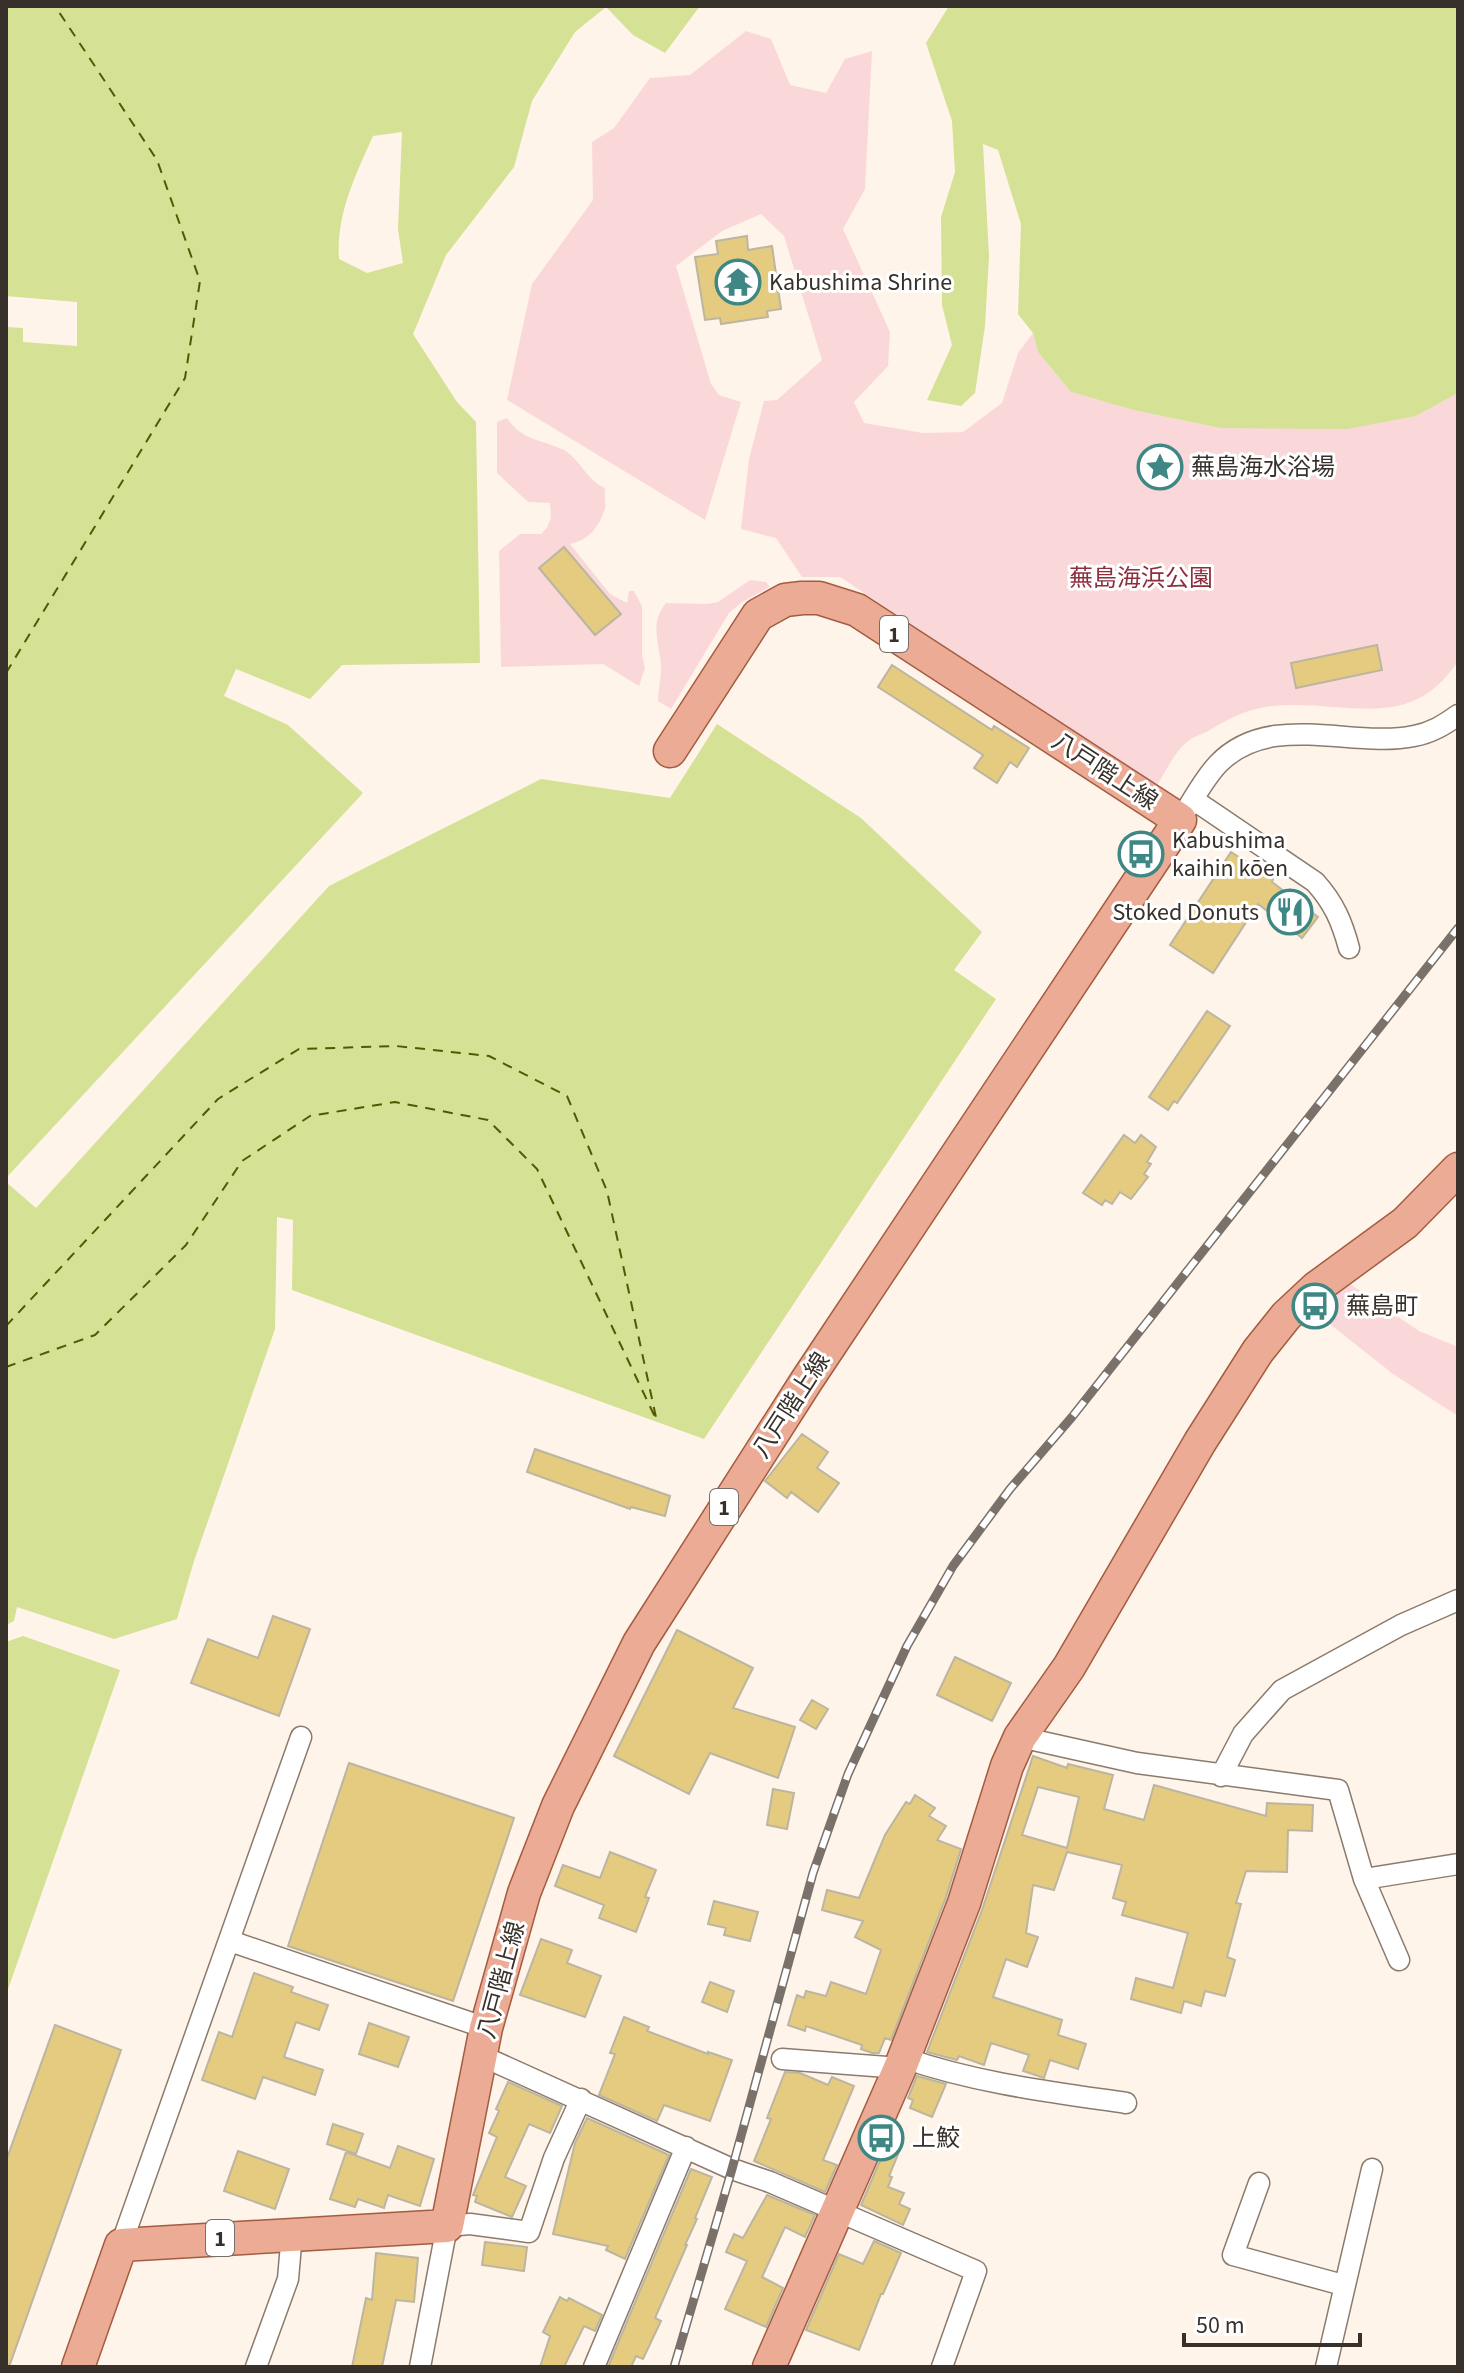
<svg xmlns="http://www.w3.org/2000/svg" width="1464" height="2373" font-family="'Source Sans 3','Noto Sans JP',sans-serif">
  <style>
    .green { fill: #fad8d9 }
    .water { fill: #d5e195; fill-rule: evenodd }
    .pier { fill: #fff4e9 }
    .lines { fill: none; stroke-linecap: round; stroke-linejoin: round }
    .ferry { stroke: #525a00; stroke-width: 2; stroke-dasharray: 10 8; stroke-linecap: butt }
    .building { fill: #e5cb80; stroke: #bcb5a0; stroke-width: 2; fill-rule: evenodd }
    .minor-casing { stroke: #8b7b6c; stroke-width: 23 }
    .primary-casing { stroke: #a45c41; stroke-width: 35 }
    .minor { stroke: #fff; stroke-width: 20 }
    .primary { stroke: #ebab94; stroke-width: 32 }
    .rail-casing { stroke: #7a726a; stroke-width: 9 }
    .rail { stroke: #fff; stroke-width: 6; stroke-dasharray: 18; stroke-linecap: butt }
    .labels { text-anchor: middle; stroke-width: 6; stroke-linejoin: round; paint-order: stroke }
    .shield { fill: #fff; stroke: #746f6b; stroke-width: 2 }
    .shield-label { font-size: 22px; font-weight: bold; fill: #38312b }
    .poi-label { font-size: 24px; fill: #38312b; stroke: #fff; text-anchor: start }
    .park-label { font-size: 24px; fill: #8d2e3d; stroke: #fff }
    .street-label { font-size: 24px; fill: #38312b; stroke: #fff }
  </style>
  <rect width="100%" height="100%" fill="#fff4e9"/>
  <path class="green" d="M746,31L771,39L790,85L826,93L845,59L872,51L865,189L843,229L890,332L888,366L854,402L864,423L923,433L963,432L1002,403L1018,353L1033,333L1038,352L1071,392L1133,410L1220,428L1416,416L1458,393V661C1408,738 1339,696 1266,707C1245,710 1228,719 1210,730C1203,734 1194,736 1188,741C1175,751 1165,773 1156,787L840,577H802L776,538L741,529L749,459L764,401L777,400L822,360L784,236L761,214L722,231L676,266L711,384L719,395L741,402L705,520L507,400L532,284L593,200L592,142L614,128L650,78L690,75Z
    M507,418C523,441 540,439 562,449C580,458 586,480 605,488C604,494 606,502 605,508C600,526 588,541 570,544L610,594L627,603L629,591H634L642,606V654L645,668L639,686L603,664L501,667L499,551L520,534H541L547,528L551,518L550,503L528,502L497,473V422Z
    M750,580L766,582L770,587L742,602L729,613L671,709L658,701C658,690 661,680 661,669C661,645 648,625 666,603L707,604L718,602Z
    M1344,1280L1419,1331L1458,1347V1416L1393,1374L1312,1310Z"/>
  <path class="water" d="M6,6H700L665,53L633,35L606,7L575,32L532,101L514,167L446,255L413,334L457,402L476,422L480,663L342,665L310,699L236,669L224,696L288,725L363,793L6,1178ZM402,132L398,229L403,263L367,273L339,259C336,215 355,176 373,136Z
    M949,6H1458V393L1416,416L1347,429L1220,428L1133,410L1071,392L1038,352L1033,333L1018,314L1021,224L998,150L983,144L989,256L985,326L975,393L961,406L927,400L952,345L942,305L941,217L955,172L952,121L926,43Z
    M717,724L861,818L982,932L954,970L996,999L704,1439L292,1290L293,1220L277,1217L275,1329L194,1561L177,1619L114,1639L17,1607L14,1621L6,1625V1182L36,1208L329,886L541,779L670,798Z
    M23,1636L120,1670L6,1995V1642Z"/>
  <path class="pier" d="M6,296L77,302V346L23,342V328L6,327Z"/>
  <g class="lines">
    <path class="ferry" d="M6,673L185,378L200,281L157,160L55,6
      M6,1326L218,1099L299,1049L396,1046L489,1056L567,1096L607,1191L657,1422
      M6,1367L95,1335L186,1245L242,1161L310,1116L395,1102L488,1120L537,1169L655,1417"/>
  </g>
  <path class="building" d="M747,236L748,250L772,246L781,309L767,311L768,317L721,324L720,318L705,320L695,257L718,254L716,241Z
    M564,547L621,614L595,635L539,568Z
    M1377,645L1382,670L1296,688L1291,663Z
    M892,665L992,730L994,726L1029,748L1017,767L1010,762L997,783L974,768L983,755L878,687Z
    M1231,852L1273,879L1272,882L1318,917L1302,938L1258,904L1213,973L1170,945Z
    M1207,1011L1230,1026L1177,1103L1174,1101L1168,1110L1149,1097Z
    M1124,1135L1135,1143L1141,1135L1156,1147L1147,1162L1151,1164L1144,1174L1148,1177L1131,1199L1120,1192L1112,1204L1105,1200L1102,1205L1083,1193Z
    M802,1434L828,1452L817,1468L839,1483L818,1512L791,1492L787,1498L765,1481Z
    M535,1449L670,1496L665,1516L631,1507L630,1509L527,1472Z
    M273,1616L310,1629L279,1716L191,1683L208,1639L258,1658Z
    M677,1630L753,1668L733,1708L795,1727L778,1778L710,1753L689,1794L614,1756Z
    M955,1657L1011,1683L992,1721L937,1695Z
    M812,1700L828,1709L816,1729L800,1720Z
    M1033,1756L1067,1768L1068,1764L1113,1775L1104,1809L1144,1820L1154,1785L1266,1816L1267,1803L1313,1805L1312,1831L1288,1830L1287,1872L1246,1871L1236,1903L1241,1904L1227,1957L1235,1960L1225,1996L1205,1991L1201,2006L1184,2001L1181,2013L1131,1999L1136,1978L1173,1988L1188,1933L1122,1915L1126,1902L1113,1898L1122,1865L1067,1852L1054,1890L1033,1885L1026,1933L1038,1937L1027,1967L1006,1959L993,1997L1062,2020L1058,2035L1086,2044L1078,2069L1050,2060L1044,2078L1023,2071L1029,2055L991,2043L984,2065L959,2056L957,2060L927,2052L982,1910ZM1038,1787L1079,1797L1067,1848L1022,1835Z
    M349,1763L514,1818L453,2001L288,1946Z
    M773,1789L794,1793L787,1829L767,1825Z
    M915,1795L935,1808L929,1816L946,1826L937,1840L961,1849L946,1897L891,2040L885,2038L879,2053H872L861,2049L862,2045L806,2026L805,2031L788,2025L797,1995L804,1998L806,1991L826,1996L831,1982L866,1994L881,1950L855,1937L863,1921L822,1910L827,1890L859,1898L885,1835L906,1802L910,1804Z
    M610,1852L656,1870L645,1897L649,1898L636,1932L599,1918L604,1905L555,1886L563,1865L600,1878Z
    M714,1901L758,1912L750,1941L724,1935L726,1928L708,1924Z
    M541,1939L572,1950L567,1963L601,1976L585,2017L520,1995Z
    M254,1973L293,1987L291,1992L328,2005L319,2030L296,2022L284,2057L323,2070L315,2095L263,2077L255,2099L202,2080L219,2032L232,2037Z
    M710,1982L734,1991L727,2012L702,2002Z
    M624,2017L649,2027L647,2031L708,2054V2052L732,2060L710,2121L664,2105L657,2121L599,2095L615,2054L610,2053Z
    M369,2023L409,2037L398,2067L359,2054Z
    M55,2025L121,2050L9,2367H6V2161Z
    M785,2072L800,2073L828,2085L832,2077L854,2086L823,2160L837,2165L825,2192L754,2161L771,2119L767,2118Z
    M917,2076L946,2084L932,2117L910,2108L913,2100L908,2098Z
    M508,2082L562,2106L550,2133L529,2124L505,2177L526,2186L512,2217L475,2202L477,2196L473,2195L497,2137L489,2133L499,2111L496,2109Z
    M587,2118L669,2155L625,2259L606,2250L608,2246L553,2234L575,2143Z
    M333,2124L363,2134L356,2154L327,2144Z
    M888,2142L901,2147L889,2176L892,2177L888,2187L904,2193L899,2204L910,2209L903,2225L861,2205Z
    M398,2146L434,2159L420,2206L388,2195L384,2208L358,2199L355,2207L330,2199L346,2152L390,2168Z
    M238,2151L289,2169L275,2209L224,2191Z
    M691,2169L712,2177L695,2218L697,2219L685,2245H687L655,2318L661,2321L643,2359L636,2356L631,2367H608Z
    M767,2195L815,2215L805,2237L785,2227L762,2277L783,2288L766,2327L725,2309L747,2261L726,2252L734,2234L743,2238Z
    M874,2241L901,2253L883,2294H881L859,2350L806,2330L839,2254L863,2264Z
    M485,2242L527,2247L524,2271L482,2265Z
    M376,2253L418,2258L414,2302L396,2300L382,2367H352L366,2298L372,2300Z
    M560,2297L567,2301L569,2298L602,2315L595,2331L584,2326L564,2367H540L550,2336L543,2332Z"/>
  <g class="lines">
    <g class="minor-casing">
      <path id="minor" d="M1194,800L1315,882C1334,903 1342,922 1349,948
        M1180,820C1192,802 1203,780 1218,764C1270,710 1352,749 1414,736C1431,733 1444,725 1458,715
        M1020,1737L1137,1763L1338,1790L1364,1879L1399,1960
        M1221,1776L1243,1734L1282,1690L1401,1625L1458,1600
        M1364,1879L1458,1864
        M230,1941L486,2028
        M482,2056L732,2169L770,2182L976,2271L942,2367
        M904,2058C976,2083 1051,2092 1126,2103
        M782,2059L900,2068
        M1259,2183L1233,2255L1343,2285
        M121,2245L301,1737
        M256,2367L288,2279L292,2233
        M420,2367L447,2226L470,2224L529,2232L554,2158L581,2099
        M594,2367L686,2147
        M1326,2367L1372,2169"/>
    </g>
    <g class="primary-casing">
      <path id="primary" d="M78,2367L121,2245L447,2226L486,2028L524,1893L558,1806L639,1643L807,1380L1180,820L857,610L819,598H802L785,600L758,615L670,751
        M769,2367L900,2068L964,1903L1007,1766L1020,1737L1069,1667L1200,1442L1258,1351L1286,1316L1316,1288L1405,1223L1458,1169"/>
    </g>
    <use href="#minor" class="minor"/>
    <use href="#primary" class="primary"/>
    <g class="rail-casing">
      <path id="rail" d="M674,2367L732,2169L813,1873L848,1774L907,1646L953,1566L1010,1489L1072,1417L1458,928"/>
    </g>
    <use href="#rail" class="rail"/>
  </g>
  <defs>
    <g id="temple-ring" transform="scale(2.3)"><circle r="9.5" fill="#fff" stroke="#3f8784" stroke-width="1.5"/><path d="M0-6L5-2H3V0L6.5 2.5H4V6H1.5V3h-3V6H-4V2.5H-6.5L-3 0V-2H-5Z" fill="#3f8784"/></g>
    <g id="sight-ring" transform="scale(2.3)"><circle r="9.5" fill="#fff" stroke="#3f8784" stroke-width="1.5"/><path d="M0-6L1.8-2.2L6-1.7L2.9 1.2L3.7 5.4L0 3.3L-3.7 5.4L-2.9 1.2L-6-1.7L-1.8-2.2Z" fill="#3f8784"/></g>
    <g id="bus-ring" transform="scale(2.3)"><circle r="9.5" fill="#fff" stroke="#3f8784" stroke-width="1.5"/><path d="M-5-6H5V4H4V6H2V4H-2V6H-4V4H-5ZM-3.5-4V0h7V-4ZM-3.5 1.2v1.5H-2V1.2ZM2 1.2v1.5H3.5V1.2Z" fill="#3f8784"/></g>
    <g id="restaurant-ring" transform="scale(2.3)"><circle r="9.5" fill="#fff" stroke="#3f8784" stroke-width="1.5"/><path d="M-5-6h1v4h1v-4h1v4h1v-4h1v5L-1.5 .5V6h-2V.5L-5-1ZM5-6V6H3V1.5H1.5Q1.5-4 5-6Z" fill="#3f8784"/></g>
  </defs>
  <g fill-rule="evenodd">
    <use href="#temple-ring" x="738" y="282"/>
    <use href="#sight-ring" x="1160" y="467"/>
    <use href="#bus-ring" x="1141" y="854"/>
    <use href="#restaurant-ring" x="1290" y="912"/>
    <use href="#bus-ring" x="1315" y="1306"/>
    <use href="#bus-ring" x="881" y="2138"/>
  </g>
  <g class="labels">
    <g class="shield">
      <rect x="880" y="616" width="28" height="36" rx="6"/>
      <rect x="710" y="1489" width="28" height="36" rx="6"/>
      <rect x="206" y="2220" width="28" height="36" rx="6"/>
    </g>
    <g class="shield-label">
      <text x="894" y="642">1</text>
      <text x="724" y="1515">1</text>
      <text x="220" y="2246">1</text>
    </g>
    <g class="poi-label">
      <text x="769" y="290">Kabushima Shrine</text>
      <text x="1191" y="475">蕪島海水浴場</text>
      <text x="1172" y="848">Kabushima<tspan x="1172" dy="28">kaihin kōen</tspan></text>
      <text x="1259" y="920" text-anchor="end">Stoked Donuts</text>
      <text x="1346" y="1314">蕪島町</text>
      <text x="912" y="2146">上鮫</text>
    </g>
    <g class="park-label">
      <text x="1141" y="586">蕪島海浜公園</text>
    </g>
    <g class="street-label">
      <text transform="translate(1105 771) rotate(33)" y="8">八戸階上線</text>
      <text transform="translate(791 1405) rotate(-57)" y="8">八戸階上線</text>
      <text transform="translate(501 1980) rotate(-75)" y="8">八戸階上線</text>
    </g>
  </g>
  <rect width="1464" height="2373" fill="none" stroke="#38312b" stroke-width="16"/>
  <path d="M1184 2333v12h176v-12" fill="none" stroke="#38312b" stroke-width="4"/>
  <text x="1196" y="2333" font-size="24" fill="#38312b" stroke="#ffffff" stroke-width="6" paint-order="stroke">50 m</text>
</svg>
